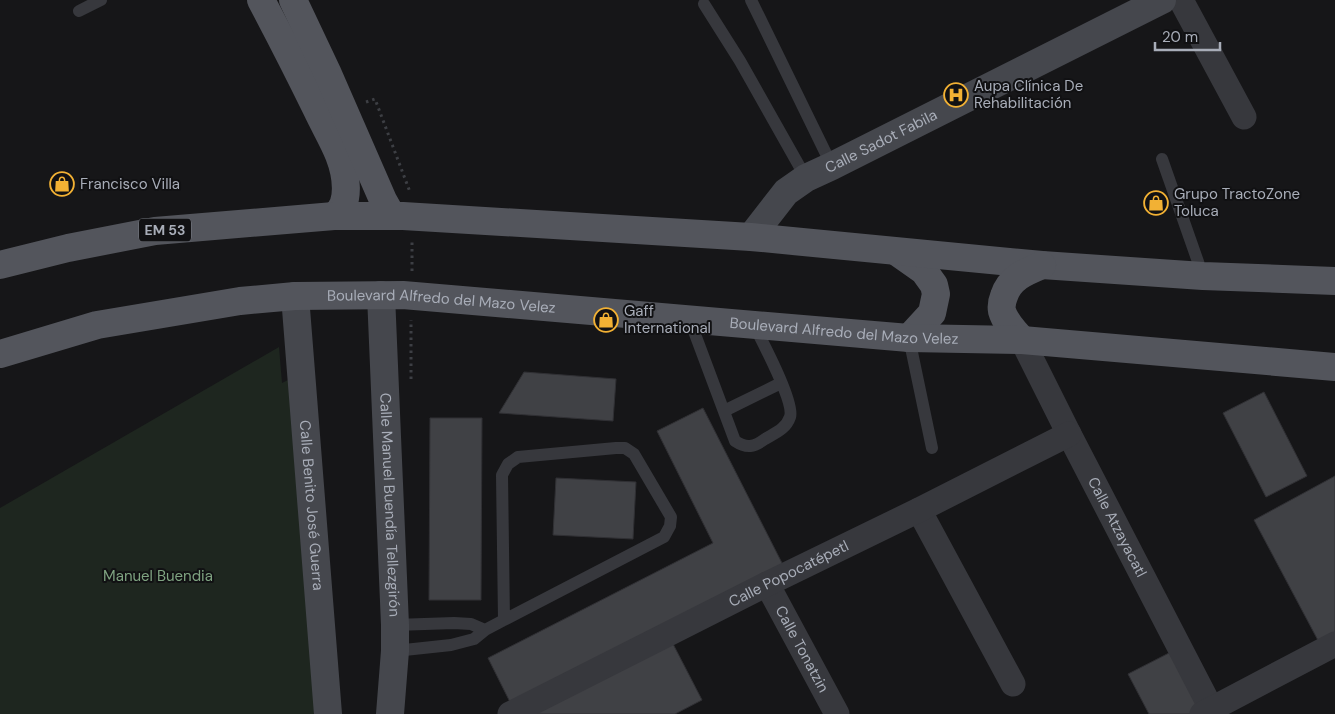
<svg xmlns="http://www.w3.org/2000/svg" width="1335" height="714" font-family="'DM Sans',sans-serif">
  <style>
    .green { fill: #1e261f }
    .building { fill: #404145; stroke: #303034 }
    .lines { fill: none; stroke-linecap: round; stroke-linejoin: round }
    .path { stroke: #3d3f44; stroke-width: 3; stroke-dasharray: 2.5 4; stroke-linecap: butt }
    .lane { stroke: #37383d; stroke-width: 12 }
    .street { stroke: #37383d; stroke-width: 25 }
    .secondary { stroke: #45474d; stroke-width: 28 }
    .primary { stroke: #53555c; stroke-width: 28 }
    .labels { text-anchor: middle; stroke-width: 4; stroke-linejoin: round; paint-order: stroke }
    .shield { fill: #111113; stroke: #7b7e86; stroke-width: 1 }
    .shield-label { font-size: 14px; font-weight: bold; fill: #a8adb8 }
    .poi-label { font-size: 15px; fill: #a8adb8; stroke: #111113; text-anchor: start }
    .street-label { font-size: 15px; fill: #a8adb8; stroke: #111113 }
    .park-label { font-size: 15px; fill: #7fa381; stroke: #111113 }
  </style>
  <rect width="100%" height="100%" fill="#161618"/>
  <path class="green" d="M279,347L282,383L290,379L319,711L313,714H0V508Z"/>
  <path class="building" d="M524,372L616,379L613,421L499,413Z
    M1264,392L1307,476L1266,497L1223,413Z
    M703,408L783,565L511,704L488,658L713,543L657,431Z
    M430,418H482L481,600H429Z
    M1335,476V639L1321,646L1254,520Z
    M556,478L636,482L633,539L553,535Z
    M672,642L702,700L675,714H534Z
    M1171,652L1202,711L1197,714H1149L1128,674Z"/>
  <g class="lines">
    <path class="path" d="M366,102L375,99L410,192
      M412,271V240
      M411,379V320"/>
    <path class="lane" d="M751,0L832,166
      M704,4L740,61L806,178
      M79,11L101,0
      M1162,159L1203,276
      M689,318L735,441C747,449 754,447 765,439C775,433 786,429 790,417C795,403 762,341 754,325
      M909,338L932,448
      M724,411L781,383
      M395,625L454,623L471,624L485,630
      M395,651L451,645L474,639L485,630L504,620L664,537L670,526L671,517L634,454L625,448H616L518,457L508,464L502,475L504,620"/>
    <g class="street">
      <path d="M1181,0L1244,117"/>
      <path id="s1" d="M1022,340L1069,434L1214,714"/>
      <path d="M919,510L1013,684"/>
      <path id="s2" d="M767,584L837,714"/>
      <path id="s3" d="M510,714L767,584L919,510L1069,434"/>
      <path d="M1202,714L1335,644"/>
    </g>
    <g class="secondary">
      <path id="s4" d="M751,237L786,192L806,178L832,166L1162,0"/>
      <path id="s5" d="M381,295L395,625V651L390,714"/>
      <path id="s6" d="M295,296L328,714"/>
    </g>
    <g class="primary">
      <path d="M261,0C280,36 299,73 317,110C324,125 333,140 339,155C346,173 352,204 334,216"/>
      <path d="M293,0L328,74L383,200L392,216"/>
      <path d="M897,252L924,271L934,285L936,294L932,313L909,338"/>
      <path d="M0,265L68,248L155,231L334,216H403L751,237L1042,265L1203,276L1335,281"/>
      <path d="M1022,340C1015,332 1005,322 1002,311C1001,306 1002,301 1004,296C1010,278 1025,272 1042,265"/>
      <path id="s7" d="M0,354L97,325L240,301L295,296L403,295L909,338L1022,340L1335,367"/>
    </g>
  </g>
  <defs>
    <g id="hospital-ring" transform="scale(1.25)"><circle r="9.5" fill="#111113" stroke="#f2b134" stroke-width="1.5"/><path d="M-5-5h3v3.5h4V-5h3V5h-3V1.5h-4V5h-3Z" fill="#f2b134"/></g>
    <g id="shop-ring" transform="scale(1.25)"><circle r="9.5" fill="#111113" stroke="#f2b134" stroke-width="1.5"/><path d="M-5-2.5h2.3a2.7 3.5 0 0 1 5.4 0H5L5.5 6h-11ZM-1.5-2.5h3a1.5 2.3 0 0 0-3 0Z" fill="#f2b134"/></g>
  </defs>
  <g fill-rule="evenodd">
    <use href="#hospital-ring" x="956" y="95"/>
    <use href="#shop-ring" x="62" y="184"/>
    <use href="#shop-ring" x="1156" y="203"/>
    <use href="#shop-ring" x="606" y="320"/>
  </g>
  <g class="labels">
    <rect class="shield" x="139" y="218.5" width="52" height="23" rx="4"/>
    <g class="shield-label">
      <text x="165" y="235">EM 53</text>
    </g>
    <g class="poi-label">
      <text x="974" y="91">Aupa Clínica De<tspan x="974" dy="17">Rehabilitación</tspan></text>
      <text x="80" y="189">Francisco Villa</text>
      <text x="1174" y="199">Grupo TractoZone<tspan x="1174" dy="17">Toluca</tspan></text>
      <text x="624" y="316">Gaff<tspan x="624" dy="17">International</tspan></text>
    </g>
    <g class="street-label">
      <text dy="5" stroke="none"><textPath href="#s4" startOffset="165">Calle Sadot Fabila</textPath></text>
      <text dy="5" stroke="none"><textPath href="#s7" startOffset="448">Boulevard Alfredo del Mazo Velez</textPath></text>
      <text dy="5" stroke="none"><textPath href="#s7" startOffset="852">Boulevard Alfredo del Mazo Velez</textPath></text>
      <text dy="5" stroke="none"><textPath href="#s5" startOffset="210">Calle Manuel Buendía Tellezgirón</textPath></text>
      <text dy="5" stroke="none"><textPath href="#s6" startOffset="210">Calle Benito José Guerra</textPath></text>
      <text dy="5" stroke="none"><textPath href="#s1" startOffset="210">Calle Atzayacatl</textPath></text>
      <text dy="5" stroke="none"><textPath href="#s3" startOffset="312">Calle Popocatépetl</textPath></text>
      <text dy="5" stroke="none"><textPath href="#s2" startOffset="74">Calle Tonatzin</textPath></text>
    </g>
    <g class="park-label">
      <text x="158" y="581">Manuel Buendia</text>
    </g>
  </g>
  <path d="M1155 42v8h65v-8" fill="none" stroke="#a8adb8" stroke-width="2.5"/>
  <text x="1162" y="42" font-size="15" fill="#a8adb8" stroke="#111113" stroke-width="4" paint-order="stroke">20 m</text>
</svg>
